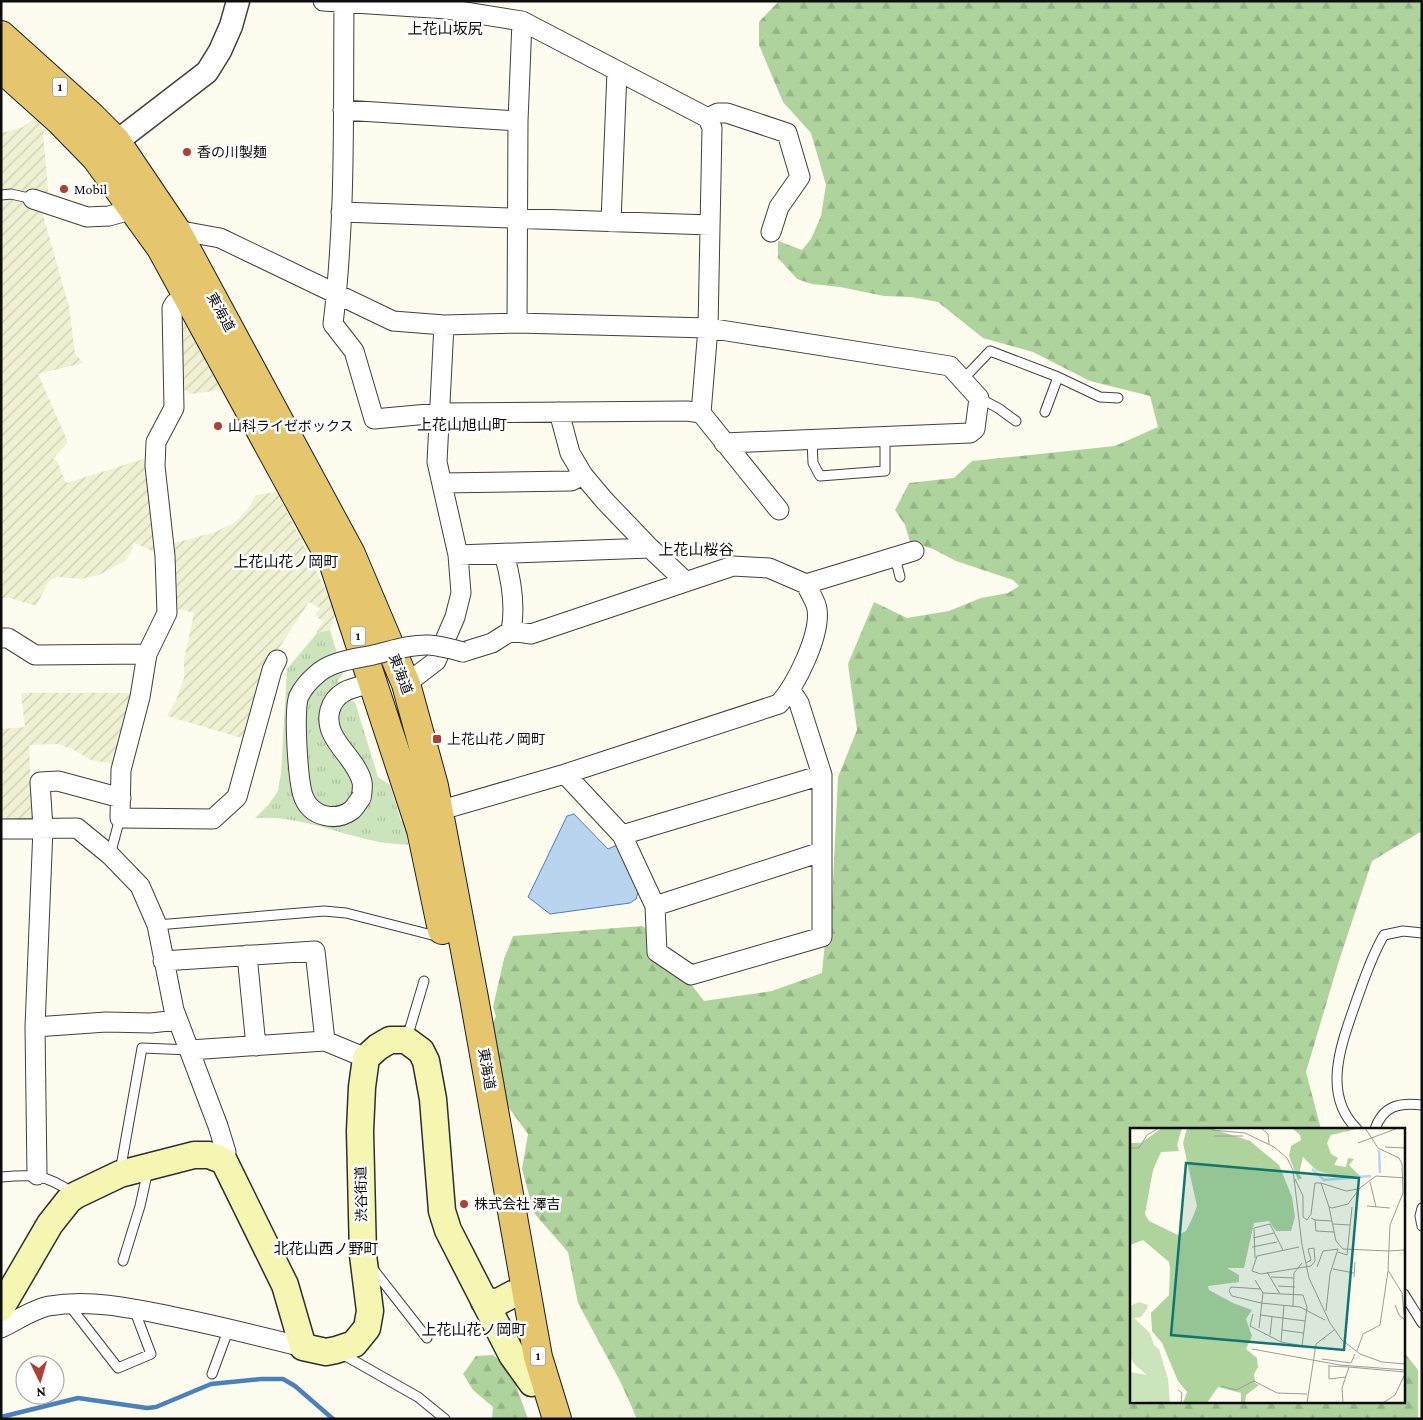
<svg xmlns="http://www.w3.org/2000/svg" width="1423" height="1420" font-family="'Crimson Pro','Noto Sans JP',serif">
  <style>
    .farmland { fill: url(#farmland-furrows) }
    .grass { fill: url(#grass-tufts) }
    .forest { fill: url(#forest-firs) }
    .water { fill: #b9d4ef; stroke: #4980be }
    .lines { fill: none; stroke-linecap: round; stroke-linejoin: round }
    .stream { stroke: #4980be; stroke-width: 4.5 }
    .service-casing { stroke: #404040; stroke-width: 11 }
    .minor-casing { stroke: #404040; stroke-width: 21 }
    .tertiary-casing { stroke: #404040; stroke-width: 25 }
    .secondary-casing { stroke: #2f2f2f; stroke-width: 29 }
    .trunk-casing { stroke: #1e1e1e; stroke-width: 30 }
    .service { stroke: #fff; stroke-width: 9 }
    .minor { stroke: #fff; stroke-width: 19 }
    .tertiary { stroke: #fff; stroke-width: 22 }
    .secondary { stroke: #f4f6b1; stroke-width: 26 }
    .trunk { stroke: #e6c66c; stroke-width: 28 }
    .minor-bridge-casing { stroke: #404040; stroke-width: 21; stroke-linecap: butt }
    .minor-bridge { stroke: #fff; stroke-width: 19 }
    .poi-dot { fill: #ad3f35; stroke: #fff; stroke-width: 2 }
    .labels { text-anchor: middle; stroke-width: 5; stroke-linejoin: round; paint-order: stroke }
    .shield { fill: #fff; stroke: #565656; stroke-width: 1 }
    .shield-label { font-size: 12px; font-weight: bold; fill: #0d0d0d }
    .poi-label { font-size: 14px; fill: #0d0d0d; stroke: #fff; text-anchor: start }
    .street-label { font-size: 14px; fill: #0d0d0d; stroke: #fff }
    .neighbourhood-label { font-size: 15px; fill: #0d0d0d; stroke: #fff }
    .inset-river { fill: none; stroke: #b9d4ef; stroke-width: 2.5 }
    .inset-road { fill: none; stroke: #9d9c95; stroke-width: 1 }
    .view { fill: #0f766e; fill-opacity: 0.15; stroke: #0f766e; stroke-width: 2.5 }
    .inset-edge { fill: none; stroke: #0d0d0d; stroke-width: 2.5 }
  </style>
  <defs>
    <pattern id="farmland-furrows" width="10" height="10" patternUnits="userSpaceOnUse" patternTransform="scale(1.25)"><rect width="10" height="10" fill="#eff1d2"/><path d="M-1 1l2-2M0 10L10 0M9 11l2-2" fill="none" stroke="#cccdb3"/></pattern>
    <pattern id="grass-tufts" width="24" height="20" patternUnits="userSpaceOnUse" patternTransform="scale(1.25)"><rect width="24" height="20" fill="#cce4bc"/><path d="M3 7l-1-3M5 7V3M7 7l1-3M15 17l-1-3M17 17v-4M19 17l1-3" fill="none" stroke="#aec2a0"/></pattern>
    <pattern id="forest-firs" width="22" height="20" patternUnits="userSpaceOnUse" patternTransform="scale(1.25)"><rect width="22" height="20" fill="#aed39d"/><path d="M5 1l3.5 6h-7zM16 11l3.5 6h-7z" fill="#94b486"/></pattern>
  </defs>
  <rect width="100%" height="100%" fill="#fdfcef"/>
  <path class="farmland" d="M36,117L42,122L49,199L38,197L69,307L75,353L83,363L38,374L68,442L53,459L57,461L66,483L150,457L156,545L154,552L133,542L132,550L125,561L99,575L81,579L57,577L49,581L36,606L10,598H1V133L23,127Z
    M182,318L221,390L190,394L182,388L175,321Z
    M277,492L336,611L330,630L317,633L316,631L323,622L315,615L320,608L309,602L266,668L245,739L167,716L177,698L184,678V660L194,613L178,609L167,545L215,532L234,523L247,510L256,495Z
    M21,693H133L117,765L91,760L74,750L58,744L29,745L33,821H1V729L25,727Z"/>
  <path class="grass" d="M330,630L343,673L338,681L347,700L355,702L378,777L390,785L401,821L406,822L408,845C396,844 382,843 370,840C332,831 294,815 255,818L269,804L278,791L281,774L287,669L317,633Z"/>
  <path class="forest" d="M779,1H1422V831L1372,861L1338,964L1306,1072L1321,1129H1132V1401H1404V1352L1418,1370V1419H637L621,1383L578,1303L568,1252L534,1213L522,1169L528,1134L509,1108L492,1054V1025L496,1016L493,1007L504,959L513,936L642,926L649,930L704,1001L772,991L822,973L825,942L832,903L838,777L857,730L848,664L874,602L907,618L949,611L981,598L1008,593L1019,586L1013,580L956,561L933,549L910,542L905,525L895,510L909,483L954,478L972,461L1115,446L1158,427L1150,396L1090,381L1033,352L983,338L938,302L911,297L884,296L840,287L812,284L797,279L778,258V241L802,250L811,239L821,216L826,185L811,133L783,102L759,45V22Z
    M493,1355L510,1369L528,1419H492L493,1407L473,1390L463,1374L476,1356Z"/>
  <path class="water" d="M574,814L608,849L617,845L640,886L636,899L630,903L550,914L528,897L567,816Z"/>
  <g class="lines">
    <path class="stream" d="M1,1417L78,1398L147,1408L156,1407L211,1384L261,1379H283L295,1386L333,1419"/>
    <g class="service-casing">
      <path id="service" d="M1,195L11,194L33,199
        M962,377L970,372L990,351L1058,377L1100,397L1118,398
        M979,398L998,408L1016,421
        M1045,412L1058,377
        M812,440L813,463L820,476L885,471V436
        M895,557L900,577
        M110,855L120,818
        M157,925L324,911L346,913L432,935H441
        M407,1038L424,981
        M1357,1129C1320,1093 1343,1040 1357,999C1365,977 1372,955 1384,935L1403,931L1422,933
        M1375,1129C1383,1106 1399,1102 1422,1105
        M120,1172L142,1048L190,1050
        M1,1177C35,1174 45,1174 73,1193
        M1422,1208L1420,1216L1422,1226
        M123,1261L140,1206L148,1170
        M373,1269L427,1338
        M1404,1294L1422,1323
        M69,1305L118,1368L151,1354L134,1309
        M342,1354L418,1397L445,1419
        M212,1374L229,1328"/>
    </g>
    <g class="minor-casing">
      <path id="minor" d="M323,1L447,9L522,21L708,118L712,128L708,328L701,413L779,510
        M344,4C343,110 346,218 333,324L354,351L374,419L439,413L687,411L701,413
        M343,110L518,121
        M708,118L718,113H727L787,133L800,177L779,207L771,232
        M33,199L87,217L109,216L134,209
        M341,212L710,225
        M611,222L617,71
        M176,230L220,238L393,321L444,325L517,323L708,328L950,366L979,398L975,429L970,433L724,443
        M188,296L175,303L172,308L174,408L156,442L155,466L165,556L167,613L147,654L140,697L121,770L120,818L213,819L237,797L272,670L277,660
        M517,323L518,121L522,21
        M559,412L570,453L583,475L604,500L650,548L686,582
        M442,483L571,481L583,475
        M504,554C511,578 516,605 511,631
        M458,555L650,548
        M806,584L914,551
        M1,638H8L35,655L147,654
        M406,684L436,661L455,617L461,593L458,555L437,462L444,325
        M565,774L622,835L655,906L657,952L691,975L822,937V775L799,703L791,691
        M361,798C362,793 363,787 362,782C356,756 322,739 330,710C332,703 337,696 344,692C352,687 364,686 374,683
        M438,811L565,774L779,704C796,685 821,635 817,609C816,601 809,592 806,584L769,568L733,566L531,634L511,631L492,643L463,652
        M1,829L77,828L110,855L140,886L157,925L174,1010L218,1126L226,1152L224,1161
        M622,835L822,775
        M655,906L821,852
        M247,955L256,1046
        M163,961L315,951L325,1041L366,1058
        M35,1027L106,1022L151,1023L177,1020
        M190,1050L325,1041
        M37,1175L35,1027L43,828L40,782L58,781L121,798
        M1,1328C16,1321 33,1309 49,1306C90,1299 131,1308 170,1316C215,1325 259,1336 303,1347"/>
    </g>
    <g class="tertiary-casing">
      <path id="tertiary" d="M103,152L207,72L220,51L231,26L238,1"/>
    </g>
    <g class="secondary-casing">
      <path id="secondary" d="M484,1301L498,1302L513,1294
        M1,1308L50,1224L69,1200L76,1195L120,1174L194,1155H209L224,1161L285,1285L303,1347L326,1352L336,1350L354,1344L367,1328L370,1311L363,1255L360,1131L362,1087L366,1058L378,1047L390,1040H406L421,1051L426,1061L433,1099L442,1211L448,1230L512,1355L532,1383"/>
    </g>
    <g class="trunk-casing">
      <path id="trunk" d="M1,35L91,116L116,141L176,230L351,554L406,684L434,786L474,998L538,1357L557,1419
        M1,68L59,120L96,158L161,248L334,565L421,830L442,930"/>
    </g>
    <use href="#service" class="service"/>
    <use href="#minor" class="minor"/>
    <use href="#tertiary" class="tertiary"/>
    <use href="#secondary" class="secondary"/>
    <use href="#trunk" class="trunk"/>
    <g class="minor-bridge-casing">
      <path id="minor-bridge" d="M361,798C358,802 355,807 352,810C336,822 312,817 304,798C298,785 293,709 299,696C303,688 310,680 316,675C330,661 355,659 373,655C391,651 411,644 429,645C441,646 452,649 463,652"/>
    </g>
    <use href="#minor-bridge" class="minor-bridge"/>
  </g>
  <g class="poi-dot">
    <circle cx="187" cy="152" r="5"/>
    <circle cx="64" cy="189" r="5"/>
    <circle cx="218" cy="426" r="5"/>
    <rect x="432" y="734" width="10" height="10" rx="2.5"/>
    <circle cx="464" cy="1204" r="5"/>
  </g>
  <g class="labels">
    <g class="shield">
      <rect x="52.5" y="77.5" width="15" height="19" rx="4"/>
      <rect x="350.5" y="626.5" width="15" height="19" rx="4"/>
      <rect x="530.5" y="1346.5" width="15" height="19" rx="4"/>
    </g>
    <g class="shield-label">
      <text x="60" y="91">1</text>
      <text x="358" y="640">1</text>
      <text x="538" y="1360">1</text>
    </g>
    <g class="poi-label">
      <text x="197" y="157">香の川製麺</text>
      <text x="74" y="194">Mobil</text>
      <text x="228" y="431">山科ライゼボックス</text>
      <text x="447" y="744">上花山花ノ岡町</text>
      <text x="474" y="1209">株式会社 澤吉</text>
    </g>
    <g class="street-label">
      <text transform="translate(221 312) rotate(61)" y="5">東海道</text>
      <text transform="translate(401 674) rotate(69)" y="5">東海道</text>
      <text transform="translate(487 1069) rotate(80)" y="5">東海道</text>
      <text transform="translate(361 1194) rotate(-91)" y="5">渋谷街道</text>
    </g>
    <g class="neighbourhood-label">
      <text x="445" y="34">上花山坂尻</text>
      <text x="462" y="430">上花山旭山町</text>
      <text x="696" y="555">上花山桜谷</text>
      <text x="286" y="567">上花山花ノ岡町</text>
      <text x="326" y="1254">北花山西ノ野町</text>
      <text x="474" y="1335">上花山花ノ岡町</text>
    </g>
  </g>
  <g transform="translate(1130 1128)">
    <rect width="275" height="275" fill="#fdfcef"/>
    <path d="M9,174L18,177L17,181L11,189L4,190L20,205L24,217L29,221L38,251L40,275L0,273V244L17,247L5,237L0,229V178Z" fill="#cce4bc"/>
    <path d="M32,0H52L47,17L49,23L31,24L23,42L15,86L19,93L48,107L56,103L62,91L67,78L53,15L57,0H80L120,13L149,37L162,69L165,89L161,103H146L139,93L124,95L114,140H97L109,147V154L78,158L79,162L103,175L122,182L116,191L122,208L116,221L127,230L128,239L124,246L125,255L129,257L116,267L115,275H111V265L88,259L77,275H53L57,264L48,253L32,215L22,203L21,185L39,167L40,140L39,134L13,112L0,117V15H11ZM162,0H231L201,7L197,15L201,26L208,30L204,37L216,39L218,30L224,31L219,37L230,48L216,50L187,43L173,29L169,46L172,50L168,52L159,28L161,18L171,12L170,7Z" fill="#aed39d"/>
    <path class="inset-river" d="M249,22L250,45M182,41L194,52L241,48"/>
    <path class="inset-road" d="M131,0L138,6L139,16M235,0L248,20L269,30L272,36L273,65L260,97L258,142L272,165L275,194M82,2L115,5L144,19L157,30L163,42L172,117L179,150L200,195L212,212L230,226L252,234L275,236M84,8H113M228,15L268,0M255,19L275,20M0,20H9L17,7L29,0M165,51L173,68V89L177,92L181,86L185,55H191L199,79L202,80L218,76L230,60L246,48L275,50M240,54L246,79M191,55L216,63L228,61M237,78L260,80M199,79L206,113L213,121L259,123M181,90L185,92L186,103L204,104M185,92L202,93M203,96L220,97M123,110L144,105M122,119L147,114M169,119L127,128L122,143L131,146L181,138L185,133L184,120L178,121L181,132L176,135M259,123L275,122M208,124L217,127L222,79M125,130L124,100L140,96L153,122M187,139L193,123L208,121L200,146L196,183M203,141L224,145M137,144L150,166M141,149L164,150M224,149L225,134M125,152L133,165L129,200M148,158L165,159M131,161L101,159L99,163L102,168L131,175L170,179L195,192M133,165L173,167L177,179L172,218M265,177L269,187L274,191M163,178L164,145L172,135M123,186L120,198L151,214L185,220M130,187L175,193M152,202L173,205M140,207L142,189M151,214L154,177M122,221L210,237L275,242M227,223L233,206L250,197L258,143M192,231L221,235L225,226M199,237V251L216,249M199,238L219,239M91,258L106,262L124,253L147,265L177,266M48,262L52,265L51,275M177,275L186,216L204,202M213,275L212,260L219,239L275,244M253,275L265,267L275,246"/>
    <path class="view" d="M56,35L229,50L214,222L41,207Z"/>
    <rect width="275" height="275" class="inset-edge"/>
  </g>
  <rect width="1423" height="1420" fill="none" stroke="#0d0d0d" stroke-width="5"/>
  <g transform="translate(40 1380) rotate(175)"><circle r="24" fill="#ffffff" stroke="#9e9e9e"/>
  <path d="M0-4L9 19L0 12L-9 19Z" fill="#ad3f35"/>
  <text y="-8" font-size="14" font-weight="bold" text-anchor="middle" fill="#0d0d0d">N</text>
  </g>
</svg>
